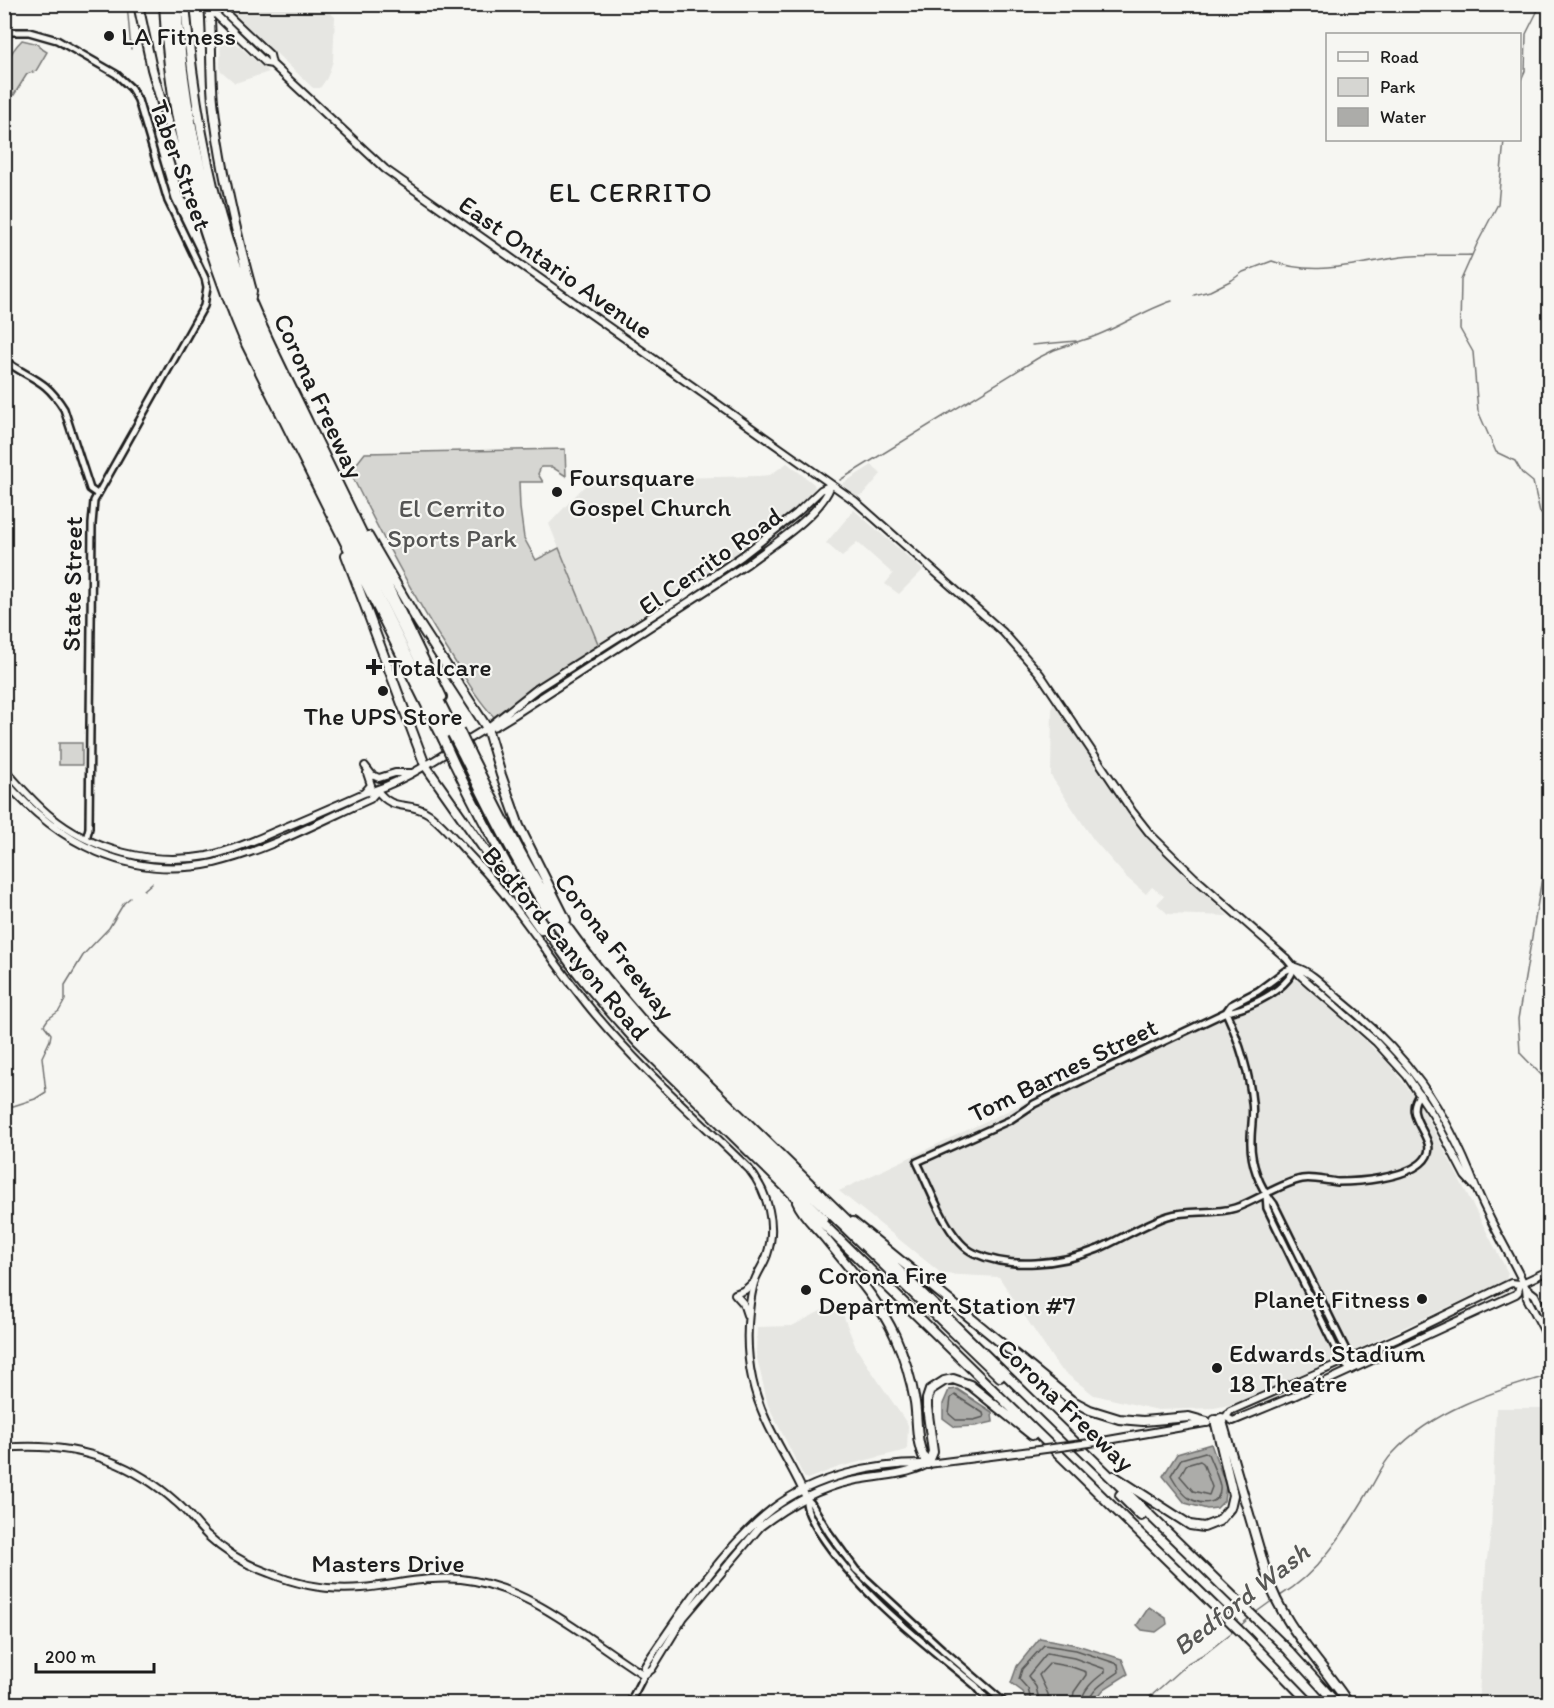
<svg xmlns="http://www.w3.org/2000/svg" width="1554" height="1708" font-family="Itim,sans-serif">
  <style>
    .built { fill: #e6e6e2 }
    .green { fill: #d6d6d2; stroke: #797977; stroke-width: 1.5 }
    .water { fill: #acaca9; stroke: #727271; stroke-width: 1.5 }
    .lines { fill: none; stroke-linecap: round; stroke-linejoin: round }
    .shore { stroke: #565654; stroke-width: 1.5 }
    .stream { stroke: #727271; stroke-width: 1.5 }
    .tertiary-casing { stroke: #1c1c1c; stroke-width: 10 }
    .secondary-casing { stroke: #1c1c1c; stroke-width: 10 }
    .primary-casing { stroke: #1c1c1c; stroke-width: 10 }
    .motorway-casing { stroke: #1c1c1c; stroke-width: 12 }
    .tertiary { stroke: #f6f6f2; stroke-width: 5 }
    .secondary { stroke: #f6f6f2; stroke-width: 6 }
    .primary { stroke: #f6f6f2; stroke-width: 6 }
    .motorway { stroke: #f6f6f2; stroke-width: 8 }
    .primary-bridge-casing { stroke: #1c1c1c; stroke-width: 10; stroke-linecap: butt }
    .motorway-bridge-casing { stroke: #1c1c1c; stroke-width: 12; stroke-linecap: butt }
    .primary-bridge { stroke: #f6f6f2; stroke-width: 6 }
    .motorway-bridge { stroke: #f6f6f2; stroke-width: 8 }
    .poi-dot { fill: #1c1c1c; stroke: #f6f6f2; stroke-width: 2 }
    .labels { text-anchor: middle; stroke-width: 4.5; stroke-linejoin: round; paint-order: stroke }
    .poi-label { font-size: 26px; fill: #1c1c1c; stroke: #f6f6f2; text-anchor: start }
    .street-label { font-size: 26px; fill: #1c1c1c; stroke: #f6f6f2 }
    .park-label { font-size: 26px; fill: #545453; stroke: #f6f6f2 }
    .water-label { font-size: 27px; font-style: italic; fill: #565654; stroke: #f6f6f2 }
    .quarter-label { font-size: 28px; letter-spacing: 1.5px; fill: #1c1c1c; stroke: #f6f6f2 }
  </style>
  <rect width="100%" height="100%" fill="#f6f6f2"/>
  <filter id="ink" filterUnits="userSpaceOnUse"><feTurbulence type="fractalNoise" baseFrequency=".0167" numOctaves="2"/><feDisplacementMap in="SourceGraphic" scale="12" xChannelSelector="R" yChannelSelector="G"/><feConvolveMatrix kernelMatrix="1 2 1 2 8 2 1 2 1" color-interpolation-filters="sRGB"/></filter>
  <g filter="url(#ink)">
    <path class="built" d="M225,5H322L335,17L333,61L327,78L320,88H313Z
      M221,35H229L233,41L269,72L235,83L220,70Z
      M787,463L814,484L815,488L803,502L742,551L598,644L549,524L590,480L758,476L770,475Z
      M872,465L881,474L863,495L856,496L842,484Z
      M854,510L923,570L899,594L885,584L893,574L857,542L842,557L826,543Z
      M1056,703L1141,831L1228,916L1168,914L1157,904L1164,896L1152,887L1146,894L1126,877L1093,839L1051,776L1052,705Z
      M1280,971L1303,984L1365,1040L1388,1063L1421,1105L1508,1273L1506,1280L1244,1402L1214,1408L1158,1410L1094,1395L1059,1368L999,1277L942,1274L839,1191L1217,1011L1234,999L1263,985Z
      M838,1302L856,1348L908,1425L907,1450L839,1467L807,1479L804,1477L768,1405L756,1354L757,1327L792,1326Z
      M1496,1408H1549V1703H1502L1479,1698L1486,1565L1491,1532Z"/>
    <path class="green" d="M22,40L39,44V47L47,52L36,71L27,74L14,95L5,90C4,69 6,56 22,40Z
      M565,449L566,476L552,467H541L538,474L543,482H519L520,508L524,538L536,560L559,548L599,646L563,668L541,689L494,717C475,697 462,672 447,649C411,592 380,533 350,472L365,453Z
      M59,743H82V765H59Z"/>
    <path class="water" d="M957,1389L992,1412L993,1422L975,1426L955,1427L943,1418V1404L949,1390Z
      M1211,1444L1226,1486L1224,1501L1217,1508L1207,1509L1185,1503L1163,1476L1177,1454Z
      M1149,1607L1166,1618L1167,1624L1156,1632L1142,1630L1137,1625Z
      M1040,1638L1077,1645L1122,1659L1128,1674L1104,1689L1093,1703H1027L1023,1692L1011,1683L1017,1666Z"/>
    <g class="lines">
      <path class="shore" d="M955,1395L983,1413L984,1417L974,1420H956L949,1414L951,1398Z
        M1205,1452L1208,1454C1212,1464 1218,1476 1220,1486C1222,1505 1202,1506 1189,1498C1182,1494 1175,1482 1171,1475L1181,1459Z
        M1200,1461L1203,1463L1212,1487L1209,1495L1193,1491L1180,1476L1186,1465Z
        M1032,1704L1028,1689L1019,1679L1022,1669L1044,1645L1076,1650L1118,1664L1119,1672C1108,1680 1091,1688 1088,1704
        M1040,1704L1036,1687L1028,1676L1047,1653L1074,1658L1105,1669V1672C1094,1680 1082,1690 1081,1704
        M1049,1704L1048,1694L1039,1675L1050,1663L1072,1667L1086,1672V1675L1074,1692L1072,1704"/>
      <path class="stream" d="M127,4L131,49
        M1520,82L1525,71L1526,34L1541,4
        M1504,140L1498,204L1477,244L1461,280L1460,329L1473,352L1478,411L1496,452L1515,461L1522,473L1533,482L1540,512L1550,518
        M1194,295L1210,291L1232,280L1243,272L1272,261C1313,277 1359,263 1401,257C1424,254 1447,256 1471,255
        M1084,340C1115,331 1141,311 1172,301
        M1032,345L1076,341
        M840,480L1038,358L1054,350L1083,340
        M1550,831L1518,1019L1520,1053L1550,1084
        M144,890L152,883
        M4,1109L35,1099L46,1092L42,1057L50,1040L51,1034L44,1025L48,1019L59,1011L65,1000V985L84,954L109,928L124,903L130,898
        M1280,1596C1322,1571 1345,1530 1370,1489C1377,1478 1383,1463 1392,1454C1432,1410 1494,1391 1550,1375
        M1255,1613L1273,1600
        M1239,1627L1249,1618
        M1142,1704L1188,1663L1206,1653L1235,1630"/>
      <g class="tertiary-casing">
        <path id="tertiary" d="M4,32H29L57,40L116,74L131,88L138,100L168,201L205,278L207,287L204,306L94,501L92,524L89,828L86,839
          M4,360C31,380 44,377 64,409L90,489L97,494
          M1294,967C1293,971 1291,976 1288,979C1275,995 1246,1009 1226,1012L1091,1076L1034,1104L1010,1120L917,1162C930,1188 948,1241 974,1253C1011,1270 1061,1264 1098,1249C1121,1239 1144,1224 1168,1216C1190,1209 1213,1215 1235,1208C1256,1201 1281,1183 1302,1179C1313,1177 1326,1181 1338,1182C1360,1182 1403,1178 1421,1163C1447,1141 1398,1120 1420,1094
          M1226,1012C1239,1041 1249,1070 1252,1102C1254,1115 1251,1127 1251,1139C1250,1162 1259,1187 1274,1204L1346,1350L1350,1359L1351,1370
          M1226,1012L1231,1005L1258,991L1285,971L1294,967
          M1266,1195L1267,1208L1342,1362L1351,1370
          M806,1498L811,1503L829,1533L856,1570L942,1649L1006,1704
          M806,1498C805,1510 813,1522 819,1532C859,1594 920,1640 976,1686L991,1704
          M629,1704L644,1675"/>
      </g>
      <g class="secondary-casing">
        <path id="secondary" d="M487,728L496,726L514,715L747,564C772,545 821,515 831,485
          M487,728L538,688L682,597L742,556L797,513L821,490L831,485
          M377,790C393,813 409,800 429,814C446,827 461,847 477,863C521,909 554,965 595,1014C641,1069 697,1118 749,1169C768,1193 777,1225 767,1255C764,1264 758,1272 755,1280C752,1290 750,1302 749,1312C745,1349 750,1386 766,1420C778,1447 795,1471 806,1498
          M1523,1282L1526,1288L1527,1298L1550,1342
          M1526,1288L1535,1295L1550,1325
          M747,1315L743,1303L735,1294L745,1290L755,1281
          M4,1448C69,1442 127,1458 176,1502C188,1512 196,1524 207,1535C224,1551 247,1565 269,1573C298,1585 330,1591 362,1588C395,1585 427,1576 461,1579C530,1586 587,1639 644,1675
          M644,1675L645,1666L650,1658C683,1609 726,1545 772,1509C815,1476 875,1463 928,1464
          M644,1675L652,1669L684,1617L760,1527C787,1506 818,1488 852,1481C877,1476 903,1476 926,1465"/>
      </g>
      <g class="primary-casing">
        <path id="primary" d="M205,4L266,63L272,64L385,169L855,501L1003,632L1040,674L1132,811L1150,834L1194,877L1287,959L1301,976L1376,1042L1407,1076L1433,1115L1465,1176L1476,1188
          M216,4L270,55L272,64
          M365,766L372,775L379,778L395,773H411
          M4,769C19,785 32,801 49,815C92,851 152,866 207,856C231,851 254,841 276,831C305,819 335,806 364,793C402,785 452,748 487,728
          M4,780C58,843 129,881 214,863C266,851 321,821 370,799L377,791
          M364,793L371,785L367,773
          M1295,967C1312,972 1325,987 1339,999C1406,1053 1445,1107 1476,1188C1489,1220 1508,1251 1523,1282
          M1226,1417L1230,1411L1404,1335L1511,1283L1520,1284L1550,1270
          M1218,1419L1226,1417L1233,1421L1294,1396L1516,1294L1518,1292L1520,1284
          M1097,1442L1205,1423
          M928,1464L1031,1451"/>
      </g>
      <g class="motorway-casing">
        <path id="motorway" d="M138,4L152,69L187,190L192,199
          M164,4C169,123 200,236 246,344L443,739
          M170,4C174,92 192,179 221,262C246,335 284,403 317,472C360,560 403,649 449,736
          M177,4C182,98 202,191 234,279C257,341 290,400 319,460C364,551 410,642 455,732
          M185,4C192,85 204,164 228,241C249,304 280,364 309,424C353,515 397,606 442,697
          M209,4C212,37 210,69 213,101C220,166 235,229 252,291L251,297
          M368,536L418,622L487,728L501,775L519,826L566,920
          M346,555L425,765L541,930
          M470,753C498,809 525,866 560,917C584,952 612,986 640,1018L1288,1650L1337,1704
          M464,757C494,818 524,879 564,935C618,1011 688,1075 755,1141C836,1220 918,1298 1000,1377
          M454,763C486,829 520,893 563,953C586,986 613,1015 639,1044L1245,1636L1311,1704
          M596,984L639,1035L823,1218
          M797,1202C803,1216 815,1226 825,1238C850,1269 878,1299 895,1336C904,1356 911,1379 915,1402C918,1422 915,1448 928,1464L933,1452L927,1407V1399L930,1390L944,1381L953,1379L970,1385L1032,1435
          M853,1222L1071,1400L1090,1410L1119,1419L1143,1421L1189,1417L1207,1422
          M1221,1418L1267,1576C1282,1625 1321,1662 1349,1704
          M1114,1476L1190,1525L1204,1527L1219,1521L1230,1508L1233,1495L1215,1420
          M1120,1495L1141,1516"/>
      </g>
      <use href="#tertiary" class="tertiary"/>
      <use href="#secondary" class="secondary"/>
      <use href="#primary" class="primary"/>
      <use href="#motorway" class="motorway"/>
      <g class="primary-bridge-casing">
        <path id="primary-bridge" d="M1031,1451L1097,1442"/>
      </g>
      <g class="motorway-bridge-casing">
        <path id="motorway-bridge" d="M459,730L470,753
          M452,734L464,757
          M443,739L454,763"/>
      </g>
      <use href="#primary-bridge" class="primary-bridge"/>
      <use href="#motorway-bridge" class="motorway-bridge"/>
    </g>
  </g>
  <g class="poi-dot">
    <circle cx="109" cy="36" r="6"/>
    <circle cx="557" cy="492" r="6"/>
    <path d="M371 658h6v6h6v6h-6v6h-6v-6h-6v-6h6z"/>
    <circle cx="383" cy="691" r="6"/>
    <circle cx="806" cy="1290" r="6"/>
    <circle cx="1422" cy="1299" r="6"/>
    <circle cx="1217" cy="1368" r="6"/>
  </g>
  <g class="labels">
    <g class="poi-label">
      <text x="121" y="45">LA Fitness</text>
      <text x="569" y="486">Foursquare<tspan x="569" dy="30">Gospel Church</tspan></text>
      <text x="388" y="676">Totalcare</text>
      <text x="383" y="725" text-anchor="middle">The UPS Store</text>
      <text x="818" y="1284">Corona Fire<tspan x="818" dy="30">Department Station #7</tspan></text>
      <text x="1410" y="1308" text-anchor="end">Planet Fitness</text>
      <text x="1229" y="1362">Edwards Stadium<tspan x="1229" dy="30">18 Theatre</tspan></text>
    </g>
    <g class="street-label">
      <text transform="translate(181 165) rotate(70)" y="9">Taber Street</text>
      <text transform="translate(556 267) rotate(35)" y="9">East Ontario Avenue</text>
      <text transform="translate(319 396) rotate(65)" y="9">Corona Freeway</text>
      <text transform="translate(710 561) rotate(-35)" y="9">El Cerrito Road</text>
      <text transform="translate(72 584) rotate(-89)" y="9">State Street</text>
      <text transform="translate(566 943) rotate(50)" y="9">Bedford Canyon Road</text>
      <text transform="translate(615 946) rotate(52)" y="9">Corona Freeway</text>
      <text transform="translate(1063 1070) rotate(-26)" y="9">Tom Barnes Street</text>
      <text transform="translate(1066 1405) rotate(44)" y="9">Corona Freeway</text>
      <text x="388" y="1572">Masters Drive</text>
    </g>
    <g class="park-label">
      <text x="452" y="517">El Cerrito<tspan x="452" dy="30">Sports Park</tspan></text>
    </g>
    <g class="water-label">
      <text transform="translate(1241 1599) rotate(-38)" y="9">Bedford Wash</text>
    </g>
    <g class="quarter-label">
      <text x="631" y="202">EL CERRITO</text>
    </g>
  </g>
  <rect width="1554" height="1708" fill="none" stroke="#f6f6f2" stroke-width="24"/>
  <rect x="12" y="12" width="1530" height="1684" fill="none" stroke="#1c1c1c" stroke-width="2" filter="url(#ink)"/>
  <rect x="1326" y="33" width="195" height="108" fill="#f6f6f2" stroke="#9f9f9c" stroke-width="1.5"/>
  <rect x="1338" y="52" width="30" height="9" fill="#f6f6f2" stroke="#9f9f9c" stroke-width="1.5"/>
  <text x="1380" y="63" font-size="18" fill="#1c1c1c">Road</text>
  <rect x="1338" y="78" width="30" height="18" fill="#d6d6d2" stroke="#9f9f9c" stroke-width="1.5"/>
  <text x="1380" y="93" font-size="18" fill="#1c1c1c">Park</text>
  <rect x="1338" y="108" width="30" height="18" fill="#acaca9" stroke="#9f9f9c" stroke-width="1.5"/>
  <text x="1380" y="123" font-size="18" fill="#1c1c1c">Water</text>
  <path d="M36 1663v9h118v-9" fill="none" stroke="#1c1c1c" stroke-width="3"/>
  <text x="45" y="1663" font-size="18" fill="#1c1c1c" stroke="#f6f6f2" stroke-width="4.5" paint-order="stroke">200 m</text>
</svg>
